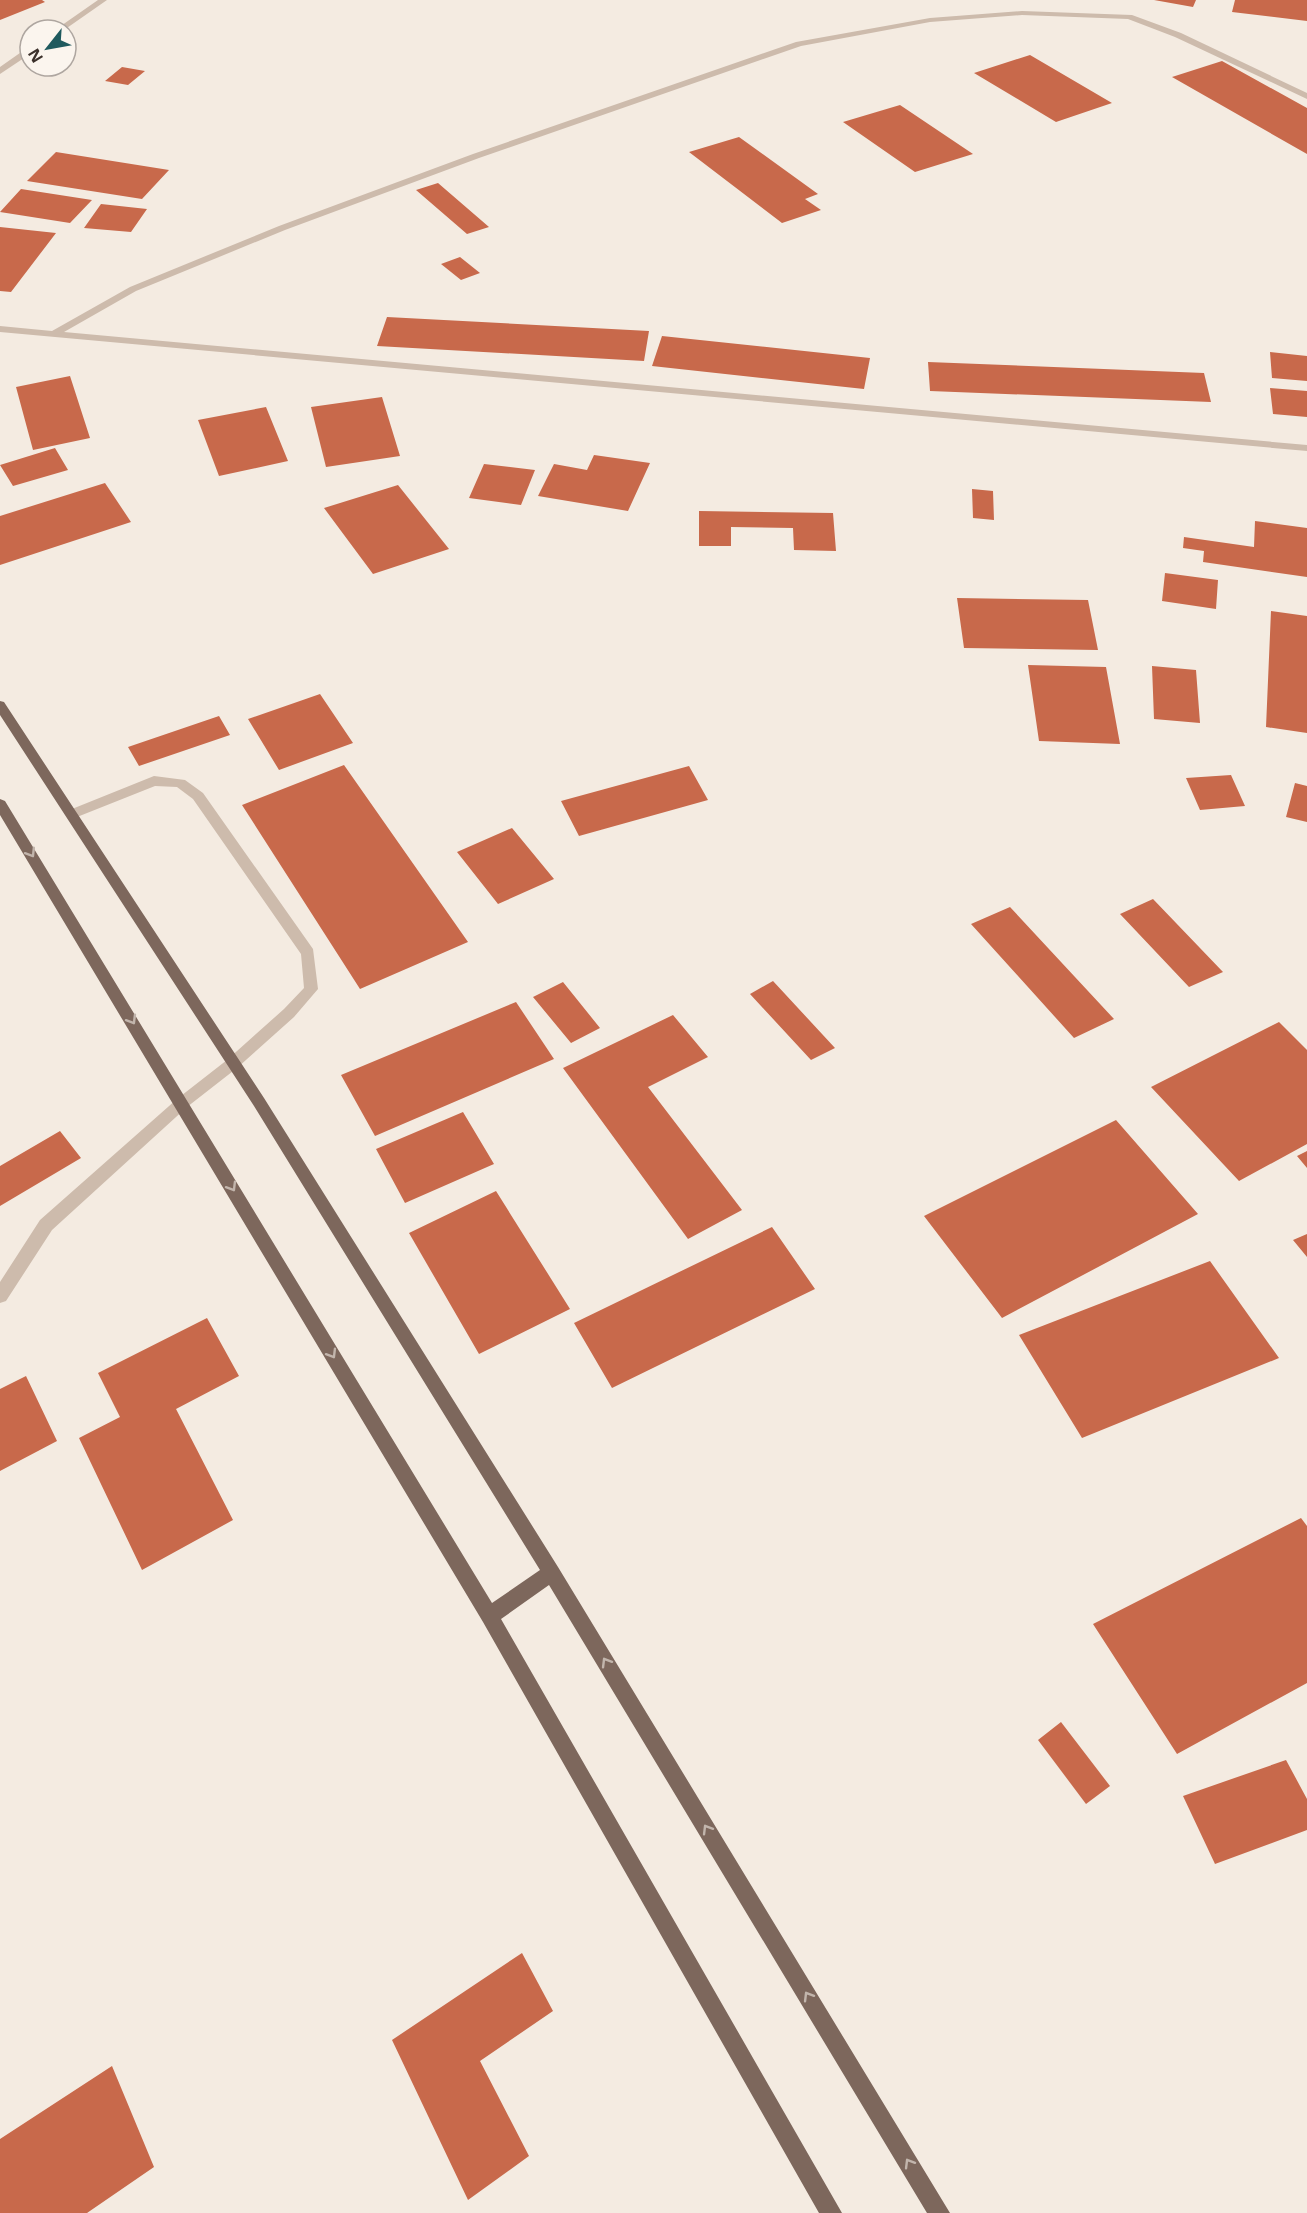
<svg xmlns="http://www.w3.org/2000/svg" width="1307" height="2213" font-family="'Noto Sans',sans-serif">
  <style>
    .building { fill: #c8694b }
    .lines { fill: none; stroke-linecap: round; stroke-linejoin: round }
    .minor { fill: #cdbbac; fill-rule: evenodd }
    .major { fill: #7d675c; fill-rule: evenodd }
    .oneway { stroke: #c2b5ac }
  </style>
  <rect width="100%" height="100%" fill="#f4ebe1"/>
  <path class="building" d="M0,0H42L45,2L0,20Z
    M1154,0H1196L1193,7Z
    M1235,0H1307V21L1232,12Z
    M1030,55L1112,103L1056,122L974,73Z
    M1222,61L1307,108V154L1172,77Z
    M122,67L145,71L128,85L105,81Z
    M900,105L973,154L915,172L843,122Z
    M739,137L818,194L805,199L821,210L782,223L689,152Z
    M56,152L169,170L142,199L27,181Z
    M438,183L489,227L467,234L416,190Z
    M21,189L92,200L70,223L0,212Z
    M101,204L147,209L131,232L84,228Z
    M0,227L56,233L11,292L0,291Z
    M460,257L480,273L461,280L441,264Z
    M387,317L649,331L644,361L377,346Z
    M662,336L870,358L864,389L652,366Z
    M1270,352L1307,356V381L1272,378Z
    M928,362L1204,373L1211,402L930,391Z
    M70,376L90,438L33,450L16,387Z
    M1270,388L1307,391V417L1273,414Z
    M382,397L400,456L326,467L311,407Z
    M266,407L288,461L219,476L198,420Z
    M55,448L68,470L13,486L0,465Z
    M594,455L650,463L628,511L538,496L554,464L587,470Z
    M484,464L535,470L521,505L469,498Z
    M105,483L131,522L0,565V516Z
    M398,485L449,549L373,574L324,508Z
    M972,489L993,491L994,520L973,518Z
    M699,511L833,513L836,551L794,550L793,528L731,527V546H699Z
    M1255,521L1307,528V577L1203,562L1204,551L1183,548L1184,537L1254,547Z
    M1165,573L1218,580L1216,609L1162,601Z
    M957,598L1088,600L1098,650L964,648Z
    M1271,611L1307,616V733L1266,727Z
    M1028,665L1106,667L1120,744L1039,741Z
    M1152,666L1196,670L1200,723L1154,719Z
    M320,694L353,743L279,770L248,719Z
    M219,716L230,735L139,766L128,747Z
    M344,765L468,942L360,989L242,805Z
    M689,766L708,800L579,836L561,801Z
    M1231,775L1245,806L1200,810L1186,778Z
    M1295,783L1307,786V822L1286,817Z
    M512,828L554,879L498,904L457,852Z
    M1153,899L1223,972L1189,987L1120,914Z
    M1010,907L1114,1019L1074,1038L971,924Z
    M773,981L835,1048L811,1060L750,994Z
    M563,982L600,1028L571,1043L533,997Z
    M516,1002L554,1059L375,1136L341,1075Z
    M673,1015L708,1057L648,1087L742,1210L688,1239L563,1068Z
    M1279,1022L1307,1050V1144L1239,1181L1151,1087Z
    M463,1112L494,1164L405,1203L376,1149Z
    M1116,1120L1198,1214L1002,1318L924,1216Z
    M60,1131L81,1158L0,1206V1166Z
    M1307,1151V1168L1297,1156Z
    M496,1191L570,1309L479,1354L409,1233Z
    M772,1227L815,1289L612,1388L574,1323Z
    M1307,1234V1257L1293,1240Z
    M1210,1261L1279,1358L1082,1438L1019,1335Z
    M207,1318L239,1376L176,1409L233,1520L142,1570L79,1438L120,1417L98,1373Z
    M26,1376L57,1441L0,1471V1389Z
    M1301,1518L1307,1526V1683L1177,1754L1093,1624Z
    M1061,1722L1110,1786L1086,1804L1038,1740Z
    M1286,1760L1307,1799V1830L1215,1864L1183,1796Z
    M522,1953L553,2011L480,2061L529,2156L468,2200L392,2040Z
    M112,2066L154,2167L87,2213H0V2139Z"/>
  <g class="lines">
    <path class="minor" d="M98,0H107L64,30H55Z
      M1022,11L1132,15L1181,33L1307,93V99L1175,37L1128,19L1022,15L930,22L801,46L479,158L285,230L136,291L64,332L1307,445V451L0,332V326L52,331L130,287L279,226L473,154L796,42L930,18Z
      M27,48H30V54L0,74V67Z
      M154,776L185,780L203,793L313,949L318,989L294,1017L237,1068L187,1107L52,1230L6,1301L0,1303V1282L40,1220L177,1099L227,1060L284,1009L304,988L301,954L193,799L177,787L155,786L77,817L72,819L65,814L67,811Z"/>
    <path class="major" d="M0,701L4,702L264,1098L558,1567L950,2213H927L549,1585L501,1619L842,2213H819L483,1622L0,815V799L5,801L492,1603L540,1570L254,1106L0,715Z"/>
  </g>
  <defs><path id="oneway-chevron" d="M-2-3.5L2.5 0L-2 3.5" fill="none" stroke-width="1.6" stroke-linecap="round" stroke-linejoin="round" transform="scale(1.5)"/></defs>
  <g class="oneway">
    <use href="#oneway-chevron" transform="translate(31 853) rotate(58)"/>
    <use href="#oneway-chevron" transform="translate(132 1020) rotate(59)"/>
    <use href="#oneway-chevron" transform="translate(232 1187) rotate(59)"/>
    <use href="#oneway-chevron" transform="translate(332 1354) rotate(59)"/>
    <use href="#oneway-chevron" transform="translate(606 1662) rotate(-121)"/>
    <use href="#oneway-chevron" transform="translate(707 1829) rotate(-121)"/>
    <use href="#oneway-chevron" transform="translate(808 1996) rotate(-121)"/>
    <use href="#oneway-chevron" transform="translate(909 2163) rotate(-121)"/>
  </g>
  <g transform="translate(48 48) rotate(239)"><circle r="28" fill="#fbf5ee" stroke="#aea6a0" stroke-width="1.5"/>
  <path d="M0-4.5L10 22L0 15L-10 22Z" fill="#1f5a5e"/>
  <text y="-9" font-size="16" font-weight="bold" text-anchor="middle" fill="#3b302b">N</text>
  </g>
</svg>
